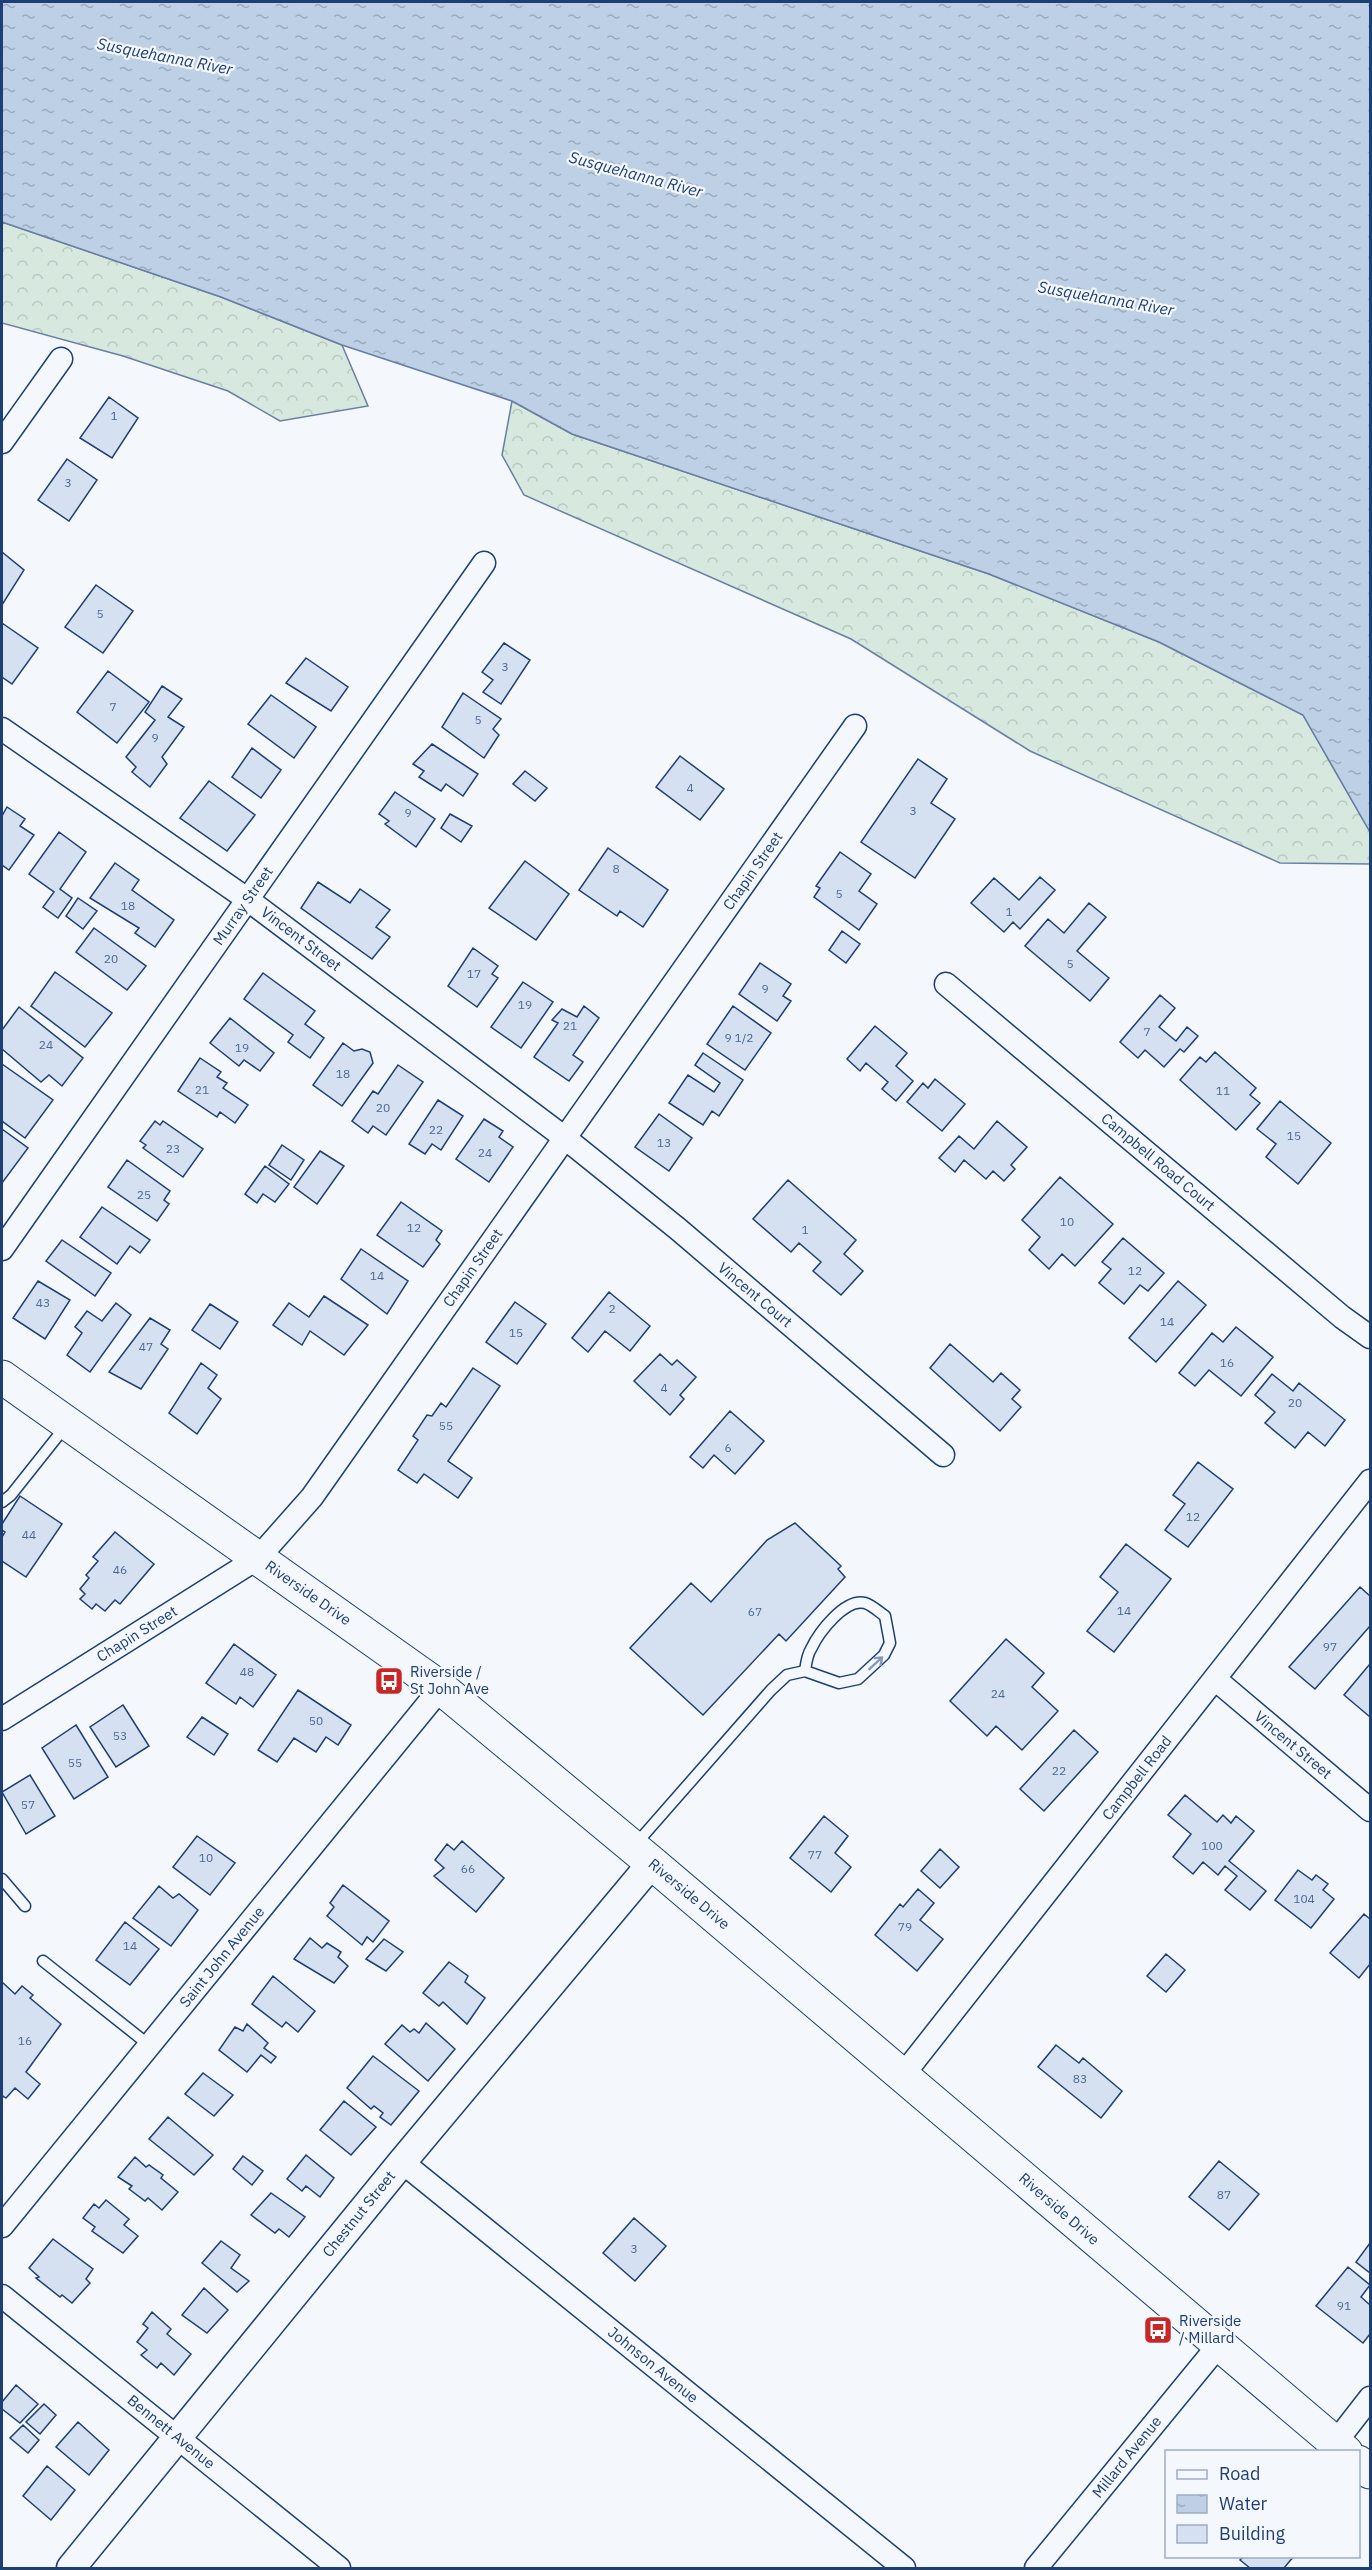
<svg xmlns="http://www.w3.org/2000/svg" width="1372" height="2570" font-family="'IBM Plex Sans',sans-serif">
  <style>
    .forest { fill: url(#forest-crowns); stroke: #687fa3; stroke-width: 1.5 }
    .water { fill: url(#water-ripples); stroke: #687fa3; stroke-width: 1.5 }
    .building { fill: #d5e0f0; stroke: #1d3f73; stroke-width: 1.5 }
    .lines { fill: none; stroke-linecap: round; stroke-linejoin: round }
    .service-casing { stroke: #1d3f73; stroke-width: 13 }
    .minor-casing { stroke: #1d3f73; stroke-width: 25 }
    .tertiary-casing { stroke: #1d3f73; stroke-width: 31 }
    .primary-casing { stroke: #1d3f73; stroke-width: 35 }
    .service { stroke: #f4f7fb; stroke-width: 10 }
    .minor { stroke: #f4f7fb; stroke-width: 22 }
    .tertiary { stroke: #f4f7fb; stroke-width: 28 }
    .primary { stroke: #f4f7fb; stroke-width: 33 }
    .oneway { stroke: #889bb7 }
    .labels { text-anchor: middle; stroke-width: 4.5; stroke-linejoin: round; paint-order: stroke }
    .number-label { font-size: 12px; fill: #4b6792 }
    .street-label { font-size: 15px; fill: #1d3f73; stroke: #f4f7fb }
    .poi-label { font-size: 15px; fill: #1d3f73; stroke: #f4f7fb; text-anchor: start }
    .water-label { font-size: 16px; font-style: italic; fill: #1d3f73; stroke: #f4f7fb }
  </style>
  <defs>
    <pattern id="forest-crowns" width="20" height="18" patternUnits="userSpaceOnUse" patternTransform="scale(1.5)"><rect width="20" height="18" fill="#d7e8df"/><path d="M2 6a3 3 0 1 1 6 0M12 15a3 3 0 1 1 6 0" fill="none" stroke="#b8c8c3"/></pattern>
    <pattern id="water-ripples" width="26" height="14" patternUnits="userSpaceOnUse" patternTransform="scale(1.5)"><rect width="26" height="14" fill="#bed0e5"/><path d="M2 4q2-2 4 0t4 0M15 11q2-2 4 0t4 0" fill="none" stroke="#9aaabe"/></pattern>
  </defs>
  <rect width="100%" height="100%" fill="#f4f7fb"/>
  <path class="forest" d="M2,222L221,297L342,345L368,406L280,421L228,391L123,356L2,323Z
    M512,401L572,434L989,574L1159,642L1303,715L1370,832V864L1280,863L1030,751L851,639L524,495L502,455Z"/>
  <path class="water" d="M2,2H1370V832L1303,715L1159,642L989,574L572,434L512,401L342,345L221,297L2,222Z"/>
  <path class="building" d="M109,397L138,418L112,458L80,438Z
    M67,459L97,480L69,521L38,500Z
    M2,552L24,570L2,605Z
    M96,585L133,611L103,653L65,627Z
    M2,623L38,648L12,684L2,677Z
    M504,643L530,660L501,704L483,692L493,680L482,672Z
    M306,658L348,687L331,711L286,683Z
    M108,671L149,702L117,743L77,712Z
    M162,686L182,699L168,717L184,727L162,757L167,764L150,787L132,772L136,767L126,757L155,720L145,712Z
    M463,693L501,719L493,729L499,735L484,758L442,727Z
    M271,695L316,727L294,758L248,724Z
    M432,744L478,774L463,796L446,784L441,791L419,777L424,771L413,764Z
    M252,748L281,770L261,798L232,777Z
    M680,756L724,789L700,820L656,787Z
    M918,759L947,779L931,803L955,819L915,878L861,842Z
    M525,771L547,788L535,801L513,784Z
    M209,781L255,815L227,851L180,818Z
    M395,792L435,819L416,847L385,824L389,821L379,814Z
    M7,807L25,819L20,826L34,835L9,870L2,865V816Z
    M450,814L472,826L461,842L441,828Z
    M59,832L86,852L60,889L72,898L58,918L43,907L54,892L29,874Z
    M608,848L668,890L643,927L620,911L617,916L579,890Z
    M840,852L871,874L859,891L877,904L859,930L814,897L820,888L816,886Z
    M525,861L569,894L536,940L489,908Z
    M115,863L139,880L132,890L174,920L155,947L135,933L139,928L90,898Z
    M1040,877L1055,890L1020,929L1013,922L1004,932L971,903L994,878L1019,900Z
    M318,882L350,903L360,889L390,910L376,927L390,937L372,959L301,908Z
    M78,898L97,911L83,929L66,916Z
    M1089,903L1106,917L1077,951L1109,978L1090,1001L1025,946L1048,919L1064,933Z
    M94,928L146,966L127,990L76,952Z
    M842,931L860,944L846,963L829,950Z
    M473,948L498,966L492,974L498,978L477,1007L448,986Z
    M760,963L791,984L783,996L791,1001L777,1021L739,994Z
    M55,972L112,1013L85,1047L31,1006Z
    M263,973L315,1011L305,1024L324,1038L310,1058L288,1042L293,1035L244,999Z
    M523,982L553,1002L521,1048L491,1027Z
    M1160,995L1175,1008L1159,1027L1176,1041L1187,1027L1198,1036L1184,1052L1180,1049L1164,1067L1145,1050L1138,1058L1120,1042Z
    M584,1006L599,1018L573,1055L583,1062L569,1081L534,1057L558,1023L552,1020L562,1009L577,1017Z
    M733,1006L771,1033L745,1070L707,1044Z
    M19,1007L83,1058L62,1086L49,1075L41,1082L2,1049V1030Z
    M230,1018L274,1053L260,1071L244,1060L239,1066L210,1043Z
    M875,1026L907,1053L896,1066L913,1081L896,1101L882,1089L888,1082L866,1063L860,1071L847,1059Z
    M343,1043L354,1051L362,1049L370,1052L373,1063L342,1106L313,1085Z
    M1215,1052L1256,1088L1250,1095L1260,1103L1236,1130L1180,1080L1200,1057L1206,1062Z
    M703,1053L743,1080L719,1116L712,1111L703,1125L669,1103L688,1075L714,1092L720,1083L695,1065Z
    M200,1058L221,1072L217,1077L227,1083L223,1088L248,1105L235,1123L220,1112L217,1117L178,1091Z
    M2,1064L53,1100L25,1138L2,1121Z
    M398,1065L423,1082L386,1135L373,1126L368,1133L352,1121L373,1091L378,1094Z
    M935,1079L965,1104L942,1131L907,1102L923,1083L928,1088Z
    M438,1100L463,1116L441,1150L432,1144L425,1154L409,1144Z
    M1280,1101L1331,1143L1298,1184L1266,1157L1276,1144L1257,1129Z
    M659,1114L692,1138L669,1171L635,1147Z
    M484,1119L503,1131L499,1137L513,1147L489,1182L456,1159Z
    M155,1121L160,1125L163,1121L203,1149L183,1177L143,1148L146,1145L140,1141Z
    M997,1121L1027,1147L1011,1165L1015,1169L1004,1181L993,1171L986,1179L964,1160L955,1172L939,1158L959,1136L974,1149Z
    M2,1129L28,1148L2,1183Z
    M282,1145L304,1160L291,1180L269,1165Z
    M320,1151L344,1166L317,1204L294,1187Z
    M127,1160L170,1191L164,1200L169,1204L157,1221L108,1187Z
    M265,1166L289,1184L275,1202L263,1194L257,1203L245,1194Z
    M1060,1177L1113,1224L1075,1266L1062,1254L1049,1269L1029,1250L1040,1237L1022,1220Z
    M788,1180L856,1240L844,1254L863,1271L841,1295L813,1271L821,1262L799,1243L791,1252L753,1219Z
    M401,1202L442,1231L436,1240L440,1244L423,1267L377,1235Z
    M102,1207L150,1240L140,1253L130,1246L117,1264L80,1237Z
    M1123,1238L1164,1273L1148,1291L1140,1285L1124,1304L1099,1283L1111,1269L1102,1262Z
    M62,1240L111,1273L95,1296L46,1261Z
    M361,1249L408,1281L387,1314L341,1279Z
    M38,1281L70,1300L45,1339L13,1318Z
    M1178,1281L1206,1305L1156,1362L1129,1338Z
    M609,1292L650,1326L630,1351L605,1331L588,1352L572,1338Z
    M324,1296L368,1325L344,1355L310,1331L302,1345L273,1325L289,1303L309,1317Z
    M515,1302L546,1324L517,1364L486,1342Z
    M116,1303L131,1315L90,1372L67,1355L82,1333L75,1327L87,1311L102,1321Z
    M210,1304L238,1322L220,1349L192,1330Z
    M150,1318L170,1330L161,1344L168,1349L141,1389L109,1372Z
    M1236,1327L1273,1357L1241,1396L1209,1370L1195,1386L1179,1373L1212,1333L1223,1342Z
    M950,1344L993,1382L1001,1373L1020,1390L1012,1399L1021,1407L1000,1431L930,1368Z
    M660,1354L672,1365L677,1360L696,1377L680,1395L684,1399L670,1415L634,1381Z
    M201,1363L217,1375L208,1388L221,1399L197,1434L169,1413Z
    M473,1368L500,1386L448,1461L472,1478L458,1498L424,1474L417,1483L398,1470L418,1440L413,1436L427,1415L432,1416L441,1403L446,1407Z
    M1272,1374L1293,1391L1299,1383L1345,1420L1325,1446L1308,1432L1295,1448L1265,1423L1275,1412L1255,1395Z
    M730,1411L764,1441L735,1474L714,1455L703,1468L690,1457Z
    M1198,1462L1233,1489L1188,1547L1165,1530L1185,1504L1173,1495Z
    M20,1496L62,1524L26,1577L2,1561V1537L5,1532L2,1530V1524Z
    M795,1523L841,1566L838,1569L845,1577L786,1641L779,1634L703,1715L630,1648L691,1583L711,1602L767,1540Z
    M115,1532L154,1564L120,1604L115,1600L105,1611L96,1604L92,1609L80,1599L85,1594L80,1589L89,1578L86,1575L98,1561L93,1557Z
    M1126,1544L1171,1579L1114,1652L1087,1631L1118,1592L1100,1577Z
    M1360,1587L1370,1596V1626L1315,1689L1289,1667Z
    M1006,1639L1044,1673L1032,1687L1058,1711L1022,1750L996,1726L987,1736L950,1701Z
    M234,1644L276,1675L253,1707L240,1697L236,1704L206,1683Z
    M1369,1665L1370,1666V1717L1344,1695Z
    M298,1690L351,1725L338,1745L326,1737L316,1752L294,1738L277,1762L258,1750Z
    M123,1705L149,1746L116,1767L90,1727Z
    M202,1717L228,1734L214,1755L187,1737Z
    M76,1725L108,1777L74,1799L42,1748Z
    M1074,1730L1098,1752L1044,1811L1020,1789Z
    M30,1775L55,1816L26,1834L2,1792Z
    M1185,1795L1217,1822L1223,1815L1231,1823L1236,1816L1254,1831L1229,1861L1266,1891L1250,1910L1225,1890L1237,1876L1225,1866L1218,1875L1203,1862L1193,1874L1173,1857L1191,1834L1168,1815Z
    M824,1816L848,1836L835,1853L851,1867L831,1892L790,1858Z
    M197,1836L235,1863L210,1895L173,1867Z
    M462,1841L504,1878L476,1912L434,1876L444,1868L435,1860L447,1844L454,1850Z
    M940,1849L959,1867L940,1888L921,1871Z
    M1298,1870L1312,1880L1316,1875L1328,1884L1323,1890L1334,1899L1311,1928L1275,1900Z
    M343,1885L389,1921L373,1942L367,1937L362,1945L327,1916L334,1907L330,1903Z
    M159,1886L173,1898L179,1894L198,1910L171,1946L133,1918Z
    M918,1889L934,1903L920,1920L943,1939L917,1971L875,1935L900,1904L903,1907Z
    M1364,1914L1370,1919V1964L1359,1978L1330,1953Z
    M125,1922L159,1949L130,1985L96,1960Z
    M310,1938L322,1948L327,1943L341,1952L338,1957L348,1966L334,1983L294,1959Z
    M384,1939L403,1952L386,1971L366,1959Z
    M1166,1954L1185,1970L1166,1992L1147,1976Z
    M449,1962L468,1976L465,1982L485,1998L467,2024L443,2002L439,2006L423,1993Z
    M273,1976L315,2011L298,2032L286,2022L282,2027L252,2004Z
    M2,1982L15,1994L22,1986L33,1995L30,1998L61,2024L26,2072L40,2084L28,2099L15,2088L6,2098L3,2096L2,2098Z
    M426,2023L455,2049L428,2081L385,2044L402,2025L410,2032L414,2029L419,2033Z
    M247,2024L268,2043L264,2048L276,2057L271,2063L261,2055L247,2072L219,2050L235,2027L243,2031Z
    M1056,2045L1079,2063L1083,2058L1122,2091L1101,2118L1038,2067Z
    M373,2056L419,2091L391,2125L380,2117L383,2113L374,2106L371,2109L347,2088Z
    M203,2073L233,2095L214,2116L185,2094Z
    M344,2101L376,2127L351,2155L320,2130Z
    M168,2117L213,2155L194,2175L149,2139Z
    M306,2155L334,2178L320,2197L306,2186L302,2191L287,2179Z
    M243,2156L263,2171L252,2185L233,2169Z
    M135,2157L146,2167L149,2165L163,2175L161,2178L178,2192L162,2210L148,2198L145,2201L129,2189L132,2186L118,2177Z
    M1219,2161L1259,2194L1229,2230L1189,2197Z
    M271,2193L305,2217L289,2237L279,2229L275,2233L251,2215Z
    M106,2200L129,2219L124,2225L138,2236L123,2253L92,2231L95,2227L83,2218L94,2204L99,2208Z
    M634,2218L666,2246L635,2281L603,2253Z
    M53,2239L93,2269L86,2279L90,2283L72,2303L62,2295L60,2297L36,2278L39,2277L29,2268Z
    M221,2241L240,2255L231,2268L249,2281L237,2292L202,2263Z
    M1370,2243V2273L1356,2262Z
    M1348,2267L1370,2285L1361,2297L1370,2305V2334L1363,2343L1316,2306Z
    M204,2288L228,2310L207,2333L182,2315Z
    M152,2312L171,2329L167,2334L191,2354L174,2375L161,2363L157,2368L141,2355L147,2350L137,2342L148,2328L143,2324Z
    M16,2385L38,2404L20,2423L2,2409V2402Z
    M44,2404L56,2415L40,2434L26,2422Z
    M78,2422L109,2450L89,2475L56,2447Z
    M23,2425L39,2440L28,2453L10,2438Z
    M47,2466L75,2490L51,2520L23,2496Z
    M1244,2556H1294L1284,2568H1250L1240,2560Z"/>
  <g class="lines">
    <g class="service-casing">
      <path id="service" d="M2,1502L11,1495L65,1427
        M635,1845L771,1690L787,1675L805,1671L839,1683L858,1679L884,1655L890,1643L885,1616C879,1612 872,1605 865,1603C845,1598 819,1632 811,1649C807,1655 806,1664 805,1671
        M2,1879L25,1906
        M43,1961L149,2045"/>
    </g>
    <g class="minor-casing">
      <path id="minor" d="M2,442L61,359
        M2,729L247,899L565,1138L678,1229L943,1455
        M946,984L1342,1317L1370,1337
        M2,1249L484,563
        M1215,1679L1370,1810
        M2,1719L258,1558L312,1497L855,726
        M903,2075L1370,1481
        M402,2162L904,2568
        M2,2226L441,1688
        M2,2296L339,2568
        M1335,2443L1370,2398
        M1036,2568L1218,2346"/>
    </g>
    <g class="tertiary-casing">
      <path id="tertiary" d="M71,2568L402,2162L652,1863"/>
    </g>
    <g class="primary-casing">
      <path id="primary" d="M2,1377L441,1688L652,1863L1346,2452
        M1358,2462L1370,2472"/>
    </g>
    <use href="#service" class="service"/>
    <use href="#minor" class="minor"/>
    <use href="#tertiary" class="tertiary"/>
    <use href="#primary" class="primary"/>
  </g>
  <defs><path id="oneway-shaft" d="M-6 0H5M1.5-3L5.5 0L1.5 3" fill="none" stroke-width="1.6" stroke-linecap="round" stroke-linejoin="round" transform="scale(1.5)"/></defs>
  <use class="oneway" href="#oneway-shaft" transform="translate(876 1663) rotate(-42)"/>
  <defs>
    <g id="bus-square" transform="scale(1.5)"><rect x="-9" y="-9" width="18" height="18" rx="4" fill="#c62828" stroke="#f4f7fb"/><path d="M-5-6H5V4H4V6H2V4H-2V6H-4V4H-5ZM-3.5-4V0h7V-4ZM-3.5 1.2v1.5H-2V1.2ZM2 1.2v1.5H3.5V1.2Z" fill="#fff"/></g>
  </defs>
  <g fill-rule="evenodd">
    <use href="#bus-square" x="389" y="1681"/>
    <use href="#bus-square" x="1158" y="2330"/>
  </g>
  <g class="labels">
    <g class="number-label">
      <text x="114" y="420">1</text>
      <text x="68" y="487">3</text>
      <text x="100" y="618">5</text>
      <text x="505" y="671">3</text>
      <text x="113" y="711">7</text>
      <text x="478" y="724">5</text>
      <text x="155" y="742">9</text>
      <text x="690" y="792">4</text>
      <text x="913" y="815">3</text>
      <text x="408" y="817">9</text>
      <text x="616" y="873">8</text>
      <text x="839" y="898">5</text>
      <text x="128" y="910">18</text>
      <text x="1009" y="916">1</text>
      <text x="111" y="963">20</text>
      <text x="1070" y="968">5</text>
      <text x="474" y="978">17</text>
      <text x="765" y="993">9</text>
      <text x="525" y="1009">19</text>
      <text x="570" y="1030">21</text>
      <text x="1147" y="1036">7</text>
      <text x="739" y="1042">9 1/2</text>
      <text x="46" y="1049">24</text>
      <text x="242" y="1052">19</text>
      <text x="343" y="1078">18</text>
      <text x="202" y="1094">21</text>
      <text x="1223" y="1095">11</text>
      <text x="383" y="1112">20</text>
      <text x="436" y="1134">22</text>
      <text x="1294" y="1140">15</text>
      <text x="664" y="1147">13</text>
      <text x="173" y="1153">23</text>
      <text x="485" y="1157">24</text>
      <text x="144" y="1199">25</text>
      <text x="1067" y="1226">10</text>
      <text x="414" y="1232">12</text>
      <text x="805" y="1234">1</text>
      <text x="1135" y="1275">12</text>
      <text x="377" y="1280">14</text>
      <text x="43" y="1307">43</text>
      <text x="612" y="1313">2</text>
      <text x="1167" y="1326">14</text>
      <text x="516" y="1337">15</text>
      <text x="146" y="1351">47</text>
      <text x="1227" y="1367">16</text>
      <text x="664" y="1392">4</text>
      <text x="1295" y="1407">20</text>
      <text x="446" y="1430">55</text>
      <text x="728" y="1452">6</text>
      <text x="1193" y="1521">12</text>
      <text x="29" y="1539">44</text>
      <text x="120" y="1574">46</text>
      <text x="1124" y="1615">14</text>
      <text x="755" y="1616">67</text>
      <text x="1330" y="1651">97</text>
      <text x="247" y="1676">48</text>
      <text x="998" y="1698">24</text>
      <text x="316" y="1725">50</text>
      <text x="120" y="1740">53</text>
      <text x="75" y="1767">55</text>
      <text x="1059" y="1775">22</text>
      <text x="28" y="1809">57</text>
      <text x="1212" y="1850">100</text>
      <text x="815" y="1859">77</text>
      <text x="206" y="1862">10</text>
      <text x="468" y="1873">66</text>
      <text x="1304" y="1903">104</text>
      <text x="905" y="1931">79</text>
      <text x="130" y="1950">14</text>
      <text x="25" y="2045">16</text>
      <text x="1080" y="2083">83</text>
      <text x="1224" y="2199">87</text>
      <text x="634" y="2253">3</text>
      <text x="1344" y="2310">91</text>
    </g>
    <g class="street-label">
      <text transform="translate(753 871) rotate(-55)" y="5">Chapin Street</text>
      <text transform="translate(243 906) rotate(-55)" y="5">Murray Street</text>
      <text transform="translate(301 939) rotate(37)" y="5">Vincent Street</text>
      <text transform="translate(1158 1162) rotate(40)" y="5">Campbell Road Court</text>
      <text transform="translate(473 1268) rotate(-55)" y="5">Chapin Street</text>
      <text transform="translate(755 1295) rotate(40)" y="5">Vincent Court</text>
      <text transform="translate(308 1593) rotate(35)" y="5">Riverside Drive</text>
      <text transform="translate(137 1634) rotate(-32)" y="5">Chapin Street</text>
      <text transform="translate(1293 1745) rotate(40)" y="5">Vincent Street</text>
      <text transform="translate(1137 1778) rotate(-52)" y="5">Campbell Road</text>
      <text transform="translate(689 1894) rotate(40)" y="5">Riverside Drive</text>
      <text transform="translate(222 1957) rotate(-51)" y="5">Saint John Avenue</text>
      <text transform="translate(1059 2209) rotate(41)" y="5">Riverside Drive</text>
      <text transform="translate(359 2214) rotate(-51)" y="5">Chestnut Street</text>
      <text transform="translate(653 2365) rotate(39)" y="5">Johnson Avenue</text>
      <text transform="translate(171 2432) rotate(39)" y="5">Bennett Avenue</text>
      <text transform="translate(1127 2457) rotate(-51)" y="5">Millard Avenue</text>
    </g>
    <g class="poi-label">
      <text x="410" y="1677">Riverside /<tspan x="410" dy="17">St John Ave</tspan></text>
      <text x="1179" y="2326">Riverside<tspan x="1179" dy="17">/ Millard</tspan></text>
    </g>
    <g class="water-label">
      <text transform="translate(165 56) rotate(11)" y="6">Susquehanna River</text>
      <text transform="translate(636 174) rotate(15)" y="6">Susquehanna River</text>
      <text transform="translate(1106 298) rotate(10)" y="6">Susquehanna River</text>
    </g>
  </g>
  <rect width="1372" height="2570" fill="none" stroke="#1d3f73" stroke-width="6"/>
  <rect x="1165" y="2450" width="195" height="108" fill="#f4f7fb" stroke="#9eadc5" stroke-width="1.5"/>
  <rect x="1177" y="2470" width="30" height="9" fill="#f4f7fb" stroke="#9eadc5" stroke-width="1.5"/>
  <text x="1219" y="2480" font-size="18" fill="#1d3f73">Road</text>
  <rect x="1177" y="2495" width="30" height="18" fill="url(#water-ripples)" stroke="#9eadc5" stroke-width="1.5"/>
  <text x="1219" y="2510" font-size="18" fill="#1d3f73">Water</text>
  <rect x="1177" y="2525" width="30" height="18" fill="#d5e0f0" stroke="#9eadc5" stroke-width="1.5"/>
  <text x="1219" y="2540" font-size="18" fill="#1d3f73">Building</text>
</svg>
